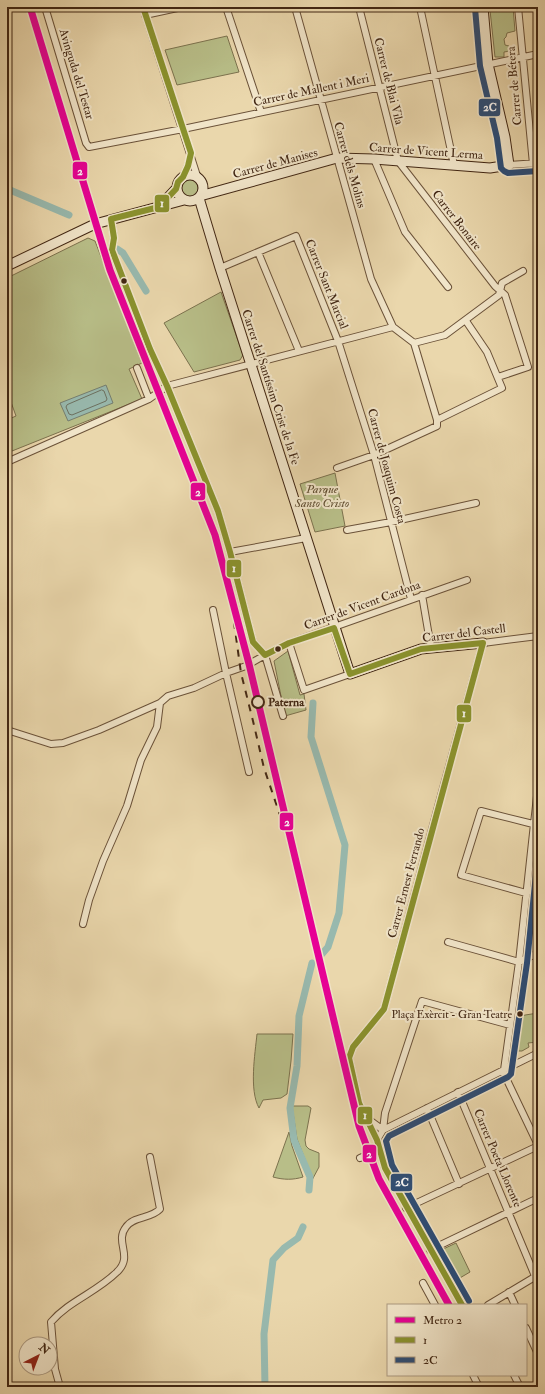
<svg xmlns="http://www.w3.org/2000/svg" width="545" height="1394" font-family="'IM FELL Double Pica',serif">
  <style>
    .green { fill: #b8be88; stroke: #7c724e }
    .water { fill: #98b9ae; stroke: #757e70 }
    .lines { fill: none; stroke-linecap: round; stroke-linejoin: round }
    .shore { stroke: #6c7060; stroke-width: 1 }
    .canal { stroke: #98b9ae; stroke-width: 7 }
    .street-casing { stroke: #6b5239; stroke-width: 8 }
    .secondary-casing { stroke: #412613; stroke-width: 11 }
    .street { stroke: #f1e5c9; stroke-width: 6 }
    .secondary { stroke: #f1e5c9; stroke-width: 9 }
    .rail { stroke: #412613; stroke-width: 2; stroke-dasharray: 7 7; stroke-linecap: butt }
    .bus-1-casing { stroke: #f1e5c9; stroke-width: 9 }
    .bus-2-casing { stroke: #f1e5c9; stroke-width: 9 }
    .bus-1 { stroke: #8a922d; stroke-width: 6 }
    .bus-2 { stroke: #2d4d76; stroke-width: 6 }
    .metro-1-casing { stroke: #f1e5c9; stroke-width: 10 }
    .metro-1 { stroke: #e70095; stroke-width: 7 }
    .bus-dot { fill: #412613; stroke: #f1e5c9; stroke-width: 1.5 }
    .stop-dot { fill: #f1e5c9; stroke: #412613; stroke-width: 2 }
    .labels { text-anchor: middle; stroke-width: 4; stroke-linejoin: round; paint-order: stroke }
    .bus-label { font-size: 11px; fill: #412613; stroke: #f1e5c9; text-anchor: end }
    .street-label { font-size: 12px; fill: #412613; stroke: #f1e5c9 }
    .park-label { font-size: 12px; font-style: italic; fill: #5f4c30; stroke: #f1e5c9 }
    .stop-label { font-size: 12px; font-weight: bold; fill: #412613; stroke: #f1e5c9; text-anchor: start }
    .line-badge { stroke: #f1e5c9; stroke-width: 1.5 }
    .badge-label { font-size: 11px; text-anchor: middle; font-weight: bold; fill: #fff }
  </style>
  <rect width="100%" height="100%" fill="#ead7ac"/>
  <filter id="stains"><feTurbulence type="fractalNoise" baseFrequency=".005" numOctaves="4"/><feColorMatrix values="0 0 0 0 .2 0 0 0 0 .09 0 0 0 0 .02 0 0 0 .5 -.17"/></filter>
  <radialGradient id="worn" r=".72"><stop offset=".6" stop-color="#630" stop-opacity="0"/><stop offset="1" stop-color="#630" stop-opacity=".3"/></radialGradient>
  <path class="green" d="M491,7H513L515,31L507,33L506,37L504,39L505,45L509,46L510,51L504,52V57H495L490,10Z
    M227,36L239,72L177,85L165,50Z
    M180 188a9 9 0 1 1 18 0a9 9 0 1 1-18 0Z
    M88,238L95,241L142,363L129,369L142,399L7,453V420L16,416L7,391V278Z
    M221,292L243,355L240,360L194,372L164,323Z
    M335,473L345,526L315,532L300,484Z
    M288,651L300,695L304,694L306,710L285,716L274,661Z
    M538,1013V1042L528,1043L529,1047L522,1051H518L514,1047L518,1039L517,1037L519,1016Z
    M257,1034H293L291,1061L287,1094L281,1098L263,1100L259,1108C249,1090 255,1054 257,1034Z
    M292,1106H308L311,1108L305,1140L306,1146L309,1149L319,1153V1167L311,1182L310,1172L297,1139Z
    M289,1132L292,1146L303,1177C293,1180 284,1180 273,1177Z
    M456,1243L470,1272L453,1282L437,1252Z"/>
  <path class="water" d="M106,385L113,403L68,421L60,403Z"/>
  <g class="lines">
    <path class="shore" d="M102,390L104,391L107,399L106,401L72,415L69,414L66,407L67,405Z"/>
    <path class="canal" d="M7,187L10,190L69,215
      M117,249L123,253L146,291
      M313,703L311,737L345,845L339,913L328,947L322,954
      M309,1190L310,1177L294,1140L290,1108L297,1066L299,1016L312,963
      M265,1387L264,1334L273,1260L284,1248L298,1238L303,1227"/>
    <g class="street-casing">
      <path id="street" d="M45,7L86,143L89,147L183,129L538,54
        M143,7L198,179
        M226,7L261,112
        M295,7L371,279L393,327L414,343L437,420V426L374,455L337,468
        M359,7L398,161L495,286L505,295L528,367L498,377
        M420,7L454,165
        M518,7L533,164
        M145,15L182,7
        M374,159L405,232L448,287
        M509,165L538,163
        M183,177L188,166L191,155
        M111,219L114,238L112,250L114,259L150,349L167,386L218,511L230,552L253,642L265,655L283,716
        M258,252L299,351
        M220,268L296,236L338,341L374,455L411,599
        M414,343L445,335L499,295L502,283L523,271
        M137,368L149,399
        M437,420L502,388L487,352L466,321
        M7,462L149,399L167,386L393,327
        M347,530L391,522L476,503
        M230,552L306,538
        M422,595L431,648
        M213,610L226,673L249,772
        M289,643L304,690L350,674
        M7,730L51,744L63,743L99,730L160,703
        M538,787L519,962L504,1070L506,1078L538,1145
        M538,822L533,824L481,811L461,875L526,893L538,887
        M83,924L89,900L103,861L127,806L141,760L157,727L160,703L168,696L194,688L226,673L246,666L265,655L289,643L467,580
        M448,942L519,962
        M519,962L538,953
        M458,1092L535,1276
        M427,1108L459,1184
        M368,1119L383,1130
        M383,1130L538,1053
        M377,1140L383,1130L385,1113L422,1001L510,1025
        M360,1158L379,1150
        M406,1208L538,1146
        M430,1250L538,1198
        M423,1283L435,1305
        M509,1292L515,1305
        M462,1305L385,1168L377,1140L359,1103L349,1058L353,1047L384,1009L439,803L483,643L538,636
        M488,1305L538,1275
        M526,1328L538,1354
        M473,1375L479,1387
        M514,1375L520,1387
        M60,1387L55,1369L51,1322C69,1301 97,1292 117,1272C134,1256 114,1242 126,1227C133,1216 151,1219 160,1209L150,1157"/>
    </g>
    <g class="secondary-casing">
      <path id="secondary" d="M177 188a13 13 0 1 1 26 0a13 13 0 1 1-26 0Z
        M200,196L337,158L374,159L490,168L509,165L505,137L488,64L483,7
        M199,198L220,268L350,674L421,649L483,643
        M160,206L176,189
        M7,266L95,224L184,200"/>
    </g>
    <use href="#street" class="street"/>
    <use href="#secondary" class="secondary"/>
    <path class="rail" d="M232,608L241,673L253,721L264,768L286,833
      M288,828L294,865
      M298,885L309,914"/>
    <g class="bus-1-casing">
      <path id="bus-1" d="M143,7L191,153L188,166L183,177L178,182L176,189L159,207L111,219L114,238L112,250L150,349L167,386L218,511L230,552L253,642L265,655L289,643L334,628L350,674L421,649L483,643L384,1009L353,1047L349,1058L359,1103L377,1140L385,1168L462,1305"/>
    </g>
    <g class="bus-2-casing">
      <path id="bus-2" d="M475,8L480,66L497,138L501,168L504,171L508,173L538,171
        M469,1301L392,1165L386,1141L389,1136L508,1077L511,1074L527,963L538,854"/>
    </g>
    <use href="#bus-1" class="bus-1"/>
    <use href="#bus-2" class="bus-2"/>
    <g class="metro-1-casing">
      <path id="metro-1" d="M30,7L110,270L215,535L249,664L359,1126L379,1179L449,1305"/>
    </g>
    <use href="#metro-1" class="metro-1"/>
  </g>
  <g class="bus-dot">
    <circle cx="124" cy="281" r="3.5"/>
    <circle cx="278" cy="649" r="3.5"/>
    <circle cx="520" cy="1014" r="3.5"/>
  </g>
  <circle class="stop-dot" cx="258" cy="702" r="6"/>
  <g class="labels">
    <g class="bus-label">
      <text x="512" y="1018">Plaça Exèrcit - Gran Teatre</text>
    </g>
    <g class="street-label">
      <text transform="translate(77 74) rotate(73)" y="4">Avinguda del Testar</text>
      <text transform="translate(389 81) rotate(76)" y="4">Carrer de Blai Vila</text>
      <text transform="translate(514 86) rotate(-95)" y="4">Carrer de Bétera</text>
      <text transform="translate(311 90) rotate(-12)" y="4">Carrer de Mallent i Meri</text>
      <text transform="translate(426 151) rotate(4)" y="4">Carrer de Vicent Lerma</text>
      <text transform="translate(275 163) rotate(-15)" y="4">Carrer de Manises</text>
      <text transform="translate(350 165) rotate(74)" y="4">Carrer dels Molins</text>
      <text transform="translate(457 220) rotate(52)" y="4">Carrer Bonaire</text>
      <text transform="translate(327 284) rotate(68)" y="4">Carrer Sant Marcial</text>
      <text transform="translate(271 387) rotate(72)" y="4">Carrer del Santíssim Crist de la Fe</text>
      <text transform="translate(387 466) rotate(75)" y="4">Carrer de Joaquim Costa</text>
      <text transform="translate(362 605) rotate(-20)" y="4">Carrer de Vicent Cardona</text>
      <text transform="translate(464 633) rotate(-7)" y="4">Carrer del Castell</text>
      <text transform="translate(406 883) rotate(-75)" y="4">Carrer Ernest Ferrando</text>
      <text transform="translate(498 1158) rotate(67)" y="4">Carrer Poeta Llorente</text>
    </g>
    <g class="park-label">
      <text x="322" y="493">Parque<tspan x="322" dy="14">Santo Cristo</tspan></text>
    </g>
    <g class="stop-label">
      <text x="268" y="706">Paterna</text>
    </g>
  </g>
  <g class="line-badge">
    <rect x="478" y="98" width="23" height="19" rx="4" fill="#2d4d76"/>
    <rect x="72" y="161" width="16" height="19" rx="4" fill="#e70095"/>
    <rect x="154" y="194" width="16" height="19" rx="4" fill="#8a922d"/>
    <rect x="190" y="482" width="16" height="19" rx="4" fill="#e70095"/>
    <rect x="226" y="559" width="16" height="19" rx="4" fill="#8a922d"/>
    <rect x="456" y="704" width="16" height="19" rx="4" fill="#8a922d"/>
    <rect x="279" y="812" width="15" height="19" rx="4" fill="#e70095"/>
    <rect x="357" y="1106" width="16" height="19" rx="4" fill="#8a922d"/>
    <rect x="362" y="1144" width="15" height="19" rx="4" fill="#e70095"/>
    <rect x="390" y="1173" width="23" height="19" rx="4" fill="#2d4d76"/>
  </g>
  <g class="badge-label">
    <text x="490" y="111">2C</text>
    <text x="80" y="175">2</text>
    <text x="162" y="207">1</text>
    <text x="198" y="496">2</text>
    <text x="234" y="572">1</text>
    <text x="464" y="717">1</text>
    <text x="287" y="826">2</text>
    <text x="365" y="1119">1</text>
    <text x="369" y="1158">2</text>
    <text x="402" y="1186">2C</text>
  </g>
  <rect width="545" height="1394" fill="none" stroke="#ead7ac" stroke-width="24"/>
  <rect x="8" y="8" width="529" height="1378" fill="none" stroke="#412613" stroke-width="2"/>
  <rect x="12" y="12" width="521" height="1370" fill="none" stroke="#412613"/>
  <rect x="387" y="1304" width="140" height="72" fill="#f1e5c9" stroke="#ab9980"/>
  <rect x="395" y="1317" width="20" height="6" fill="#e70095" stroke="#ab9980"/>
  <text x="423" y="1324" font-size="12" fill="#412613">Metro 2</text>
  <rect x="395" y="1337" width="20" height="6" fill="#8a922d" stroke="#ab9980"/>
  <text x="423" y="1344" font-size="12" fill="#412613">1</text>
  <rect x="395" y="1357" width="20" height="6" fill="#2d4d76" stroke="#ab9980"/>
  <text x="423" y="1364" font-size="12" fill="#412613">2C</text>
  <g transform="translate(38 1356) rotate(42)"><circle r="19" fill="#f1e5c9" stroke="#ab9980"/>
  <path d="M0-3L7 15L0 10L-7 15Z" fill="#8f2418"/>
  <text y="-6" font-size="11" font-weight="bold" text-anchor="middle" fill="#412613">N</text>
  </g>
  <rect width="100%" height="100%" filter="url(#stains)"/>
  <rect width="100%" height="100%" fill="url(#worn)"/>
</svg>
